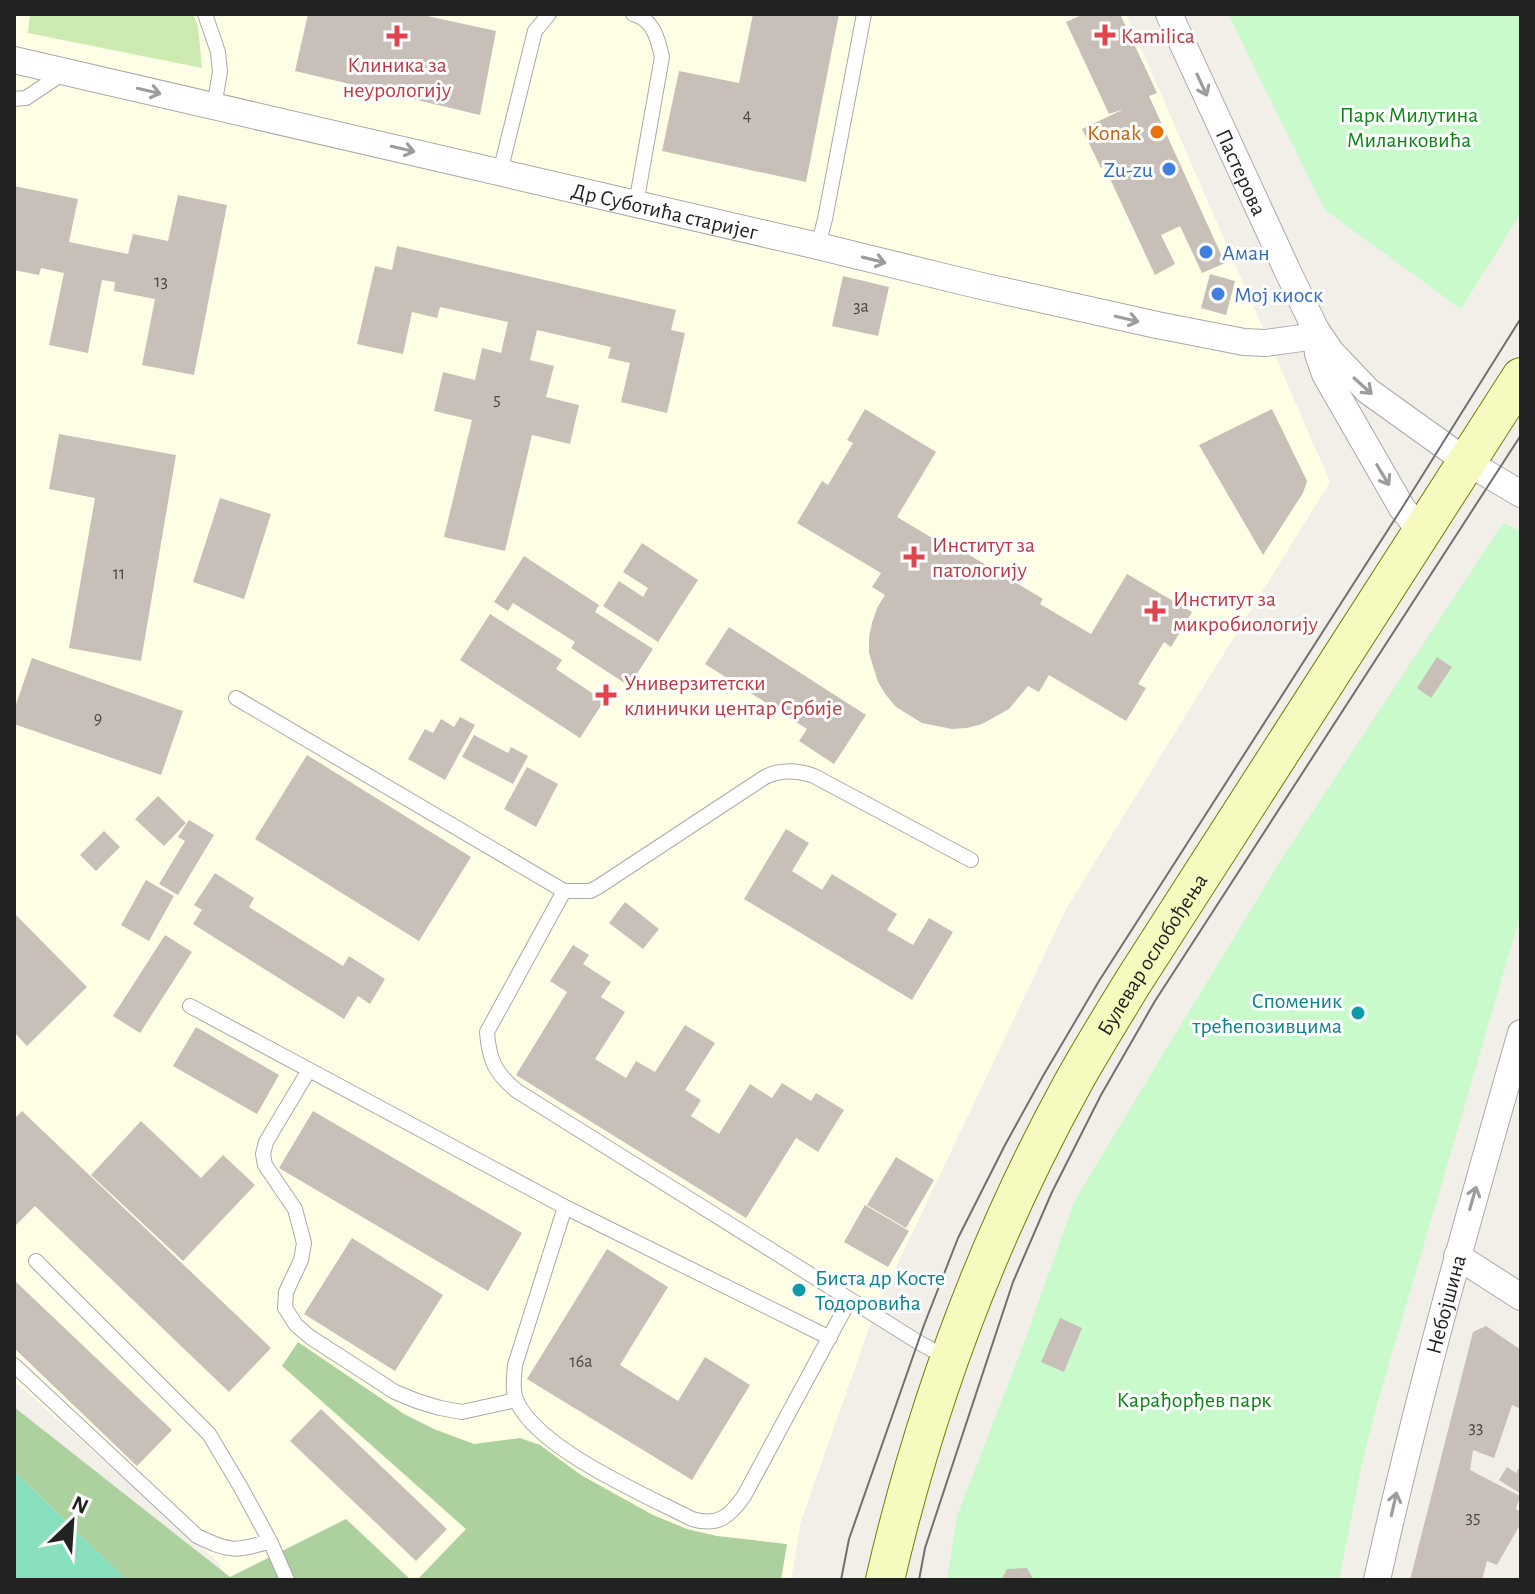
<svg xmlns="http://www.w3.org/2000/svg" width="1535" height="1594" font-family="'Alegreya Sans',sans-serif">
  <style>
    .education { fill: #ffffe5 }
    .grass { fill: #cdebb0 }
    .forest { fill: #add19e }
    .park { fill: #c8facc }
    .pitch { fill: #88e0be }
    .building { fill: #c7bfb8 }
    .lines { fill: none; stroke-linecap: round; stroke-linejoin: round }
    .service-casing { stroke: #a9a9a9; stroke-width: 16 }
    .minor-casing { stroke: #a9a9a9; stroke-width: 28 }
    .secondary-casing { stroke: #707d05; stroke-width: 40 }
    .service { stroke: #fff; stroke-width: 14 }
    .minor { stroke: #fff; stroke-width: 26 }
    .secondary { stroke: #f7fabf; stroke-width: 38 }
    .tram { stroke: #707070; stroke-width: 2 }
    .oneway { stroke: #9c9c9c }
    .health-dot { fill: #e0444e; stroke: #fff; stroke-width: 3 }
    .food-dot { fill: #e8710a; stroke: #fff; stroke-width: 3 }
    .shop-dot { fill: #3f7fe0; stroke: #fff; stroke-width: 3 }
    .culture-dot { fill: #0f9aa8; stroke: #fff; stroke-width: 3 }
    .labels { text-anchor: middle; stroke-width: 6; stroke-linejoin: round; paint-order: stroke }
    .number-label { font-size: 18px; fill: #4b4948 }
    .health-label { font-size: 22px; fill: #be3a42; stroke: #fff; text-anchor: start }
    .park-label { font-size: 22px; fill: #0c8416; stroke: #fff }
    .food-label { font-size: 22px; fill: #c56008; stroke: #fff; text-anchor: end }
    .shop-label { font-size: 22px; fill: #366cbe; stroke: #fff; text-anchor: start }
    .street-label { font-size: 22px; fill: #222; stroke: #fff }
    .culture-label { font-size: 22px; fill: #0d838f; stroke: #fff; text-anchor: end }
  </style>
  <rect width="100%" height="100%" fill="#f2efe9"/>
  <path class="education" d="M14,14H1126L1330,482L1066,909L874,1314L801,1521L791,1580H227L218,1562L14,1381Z"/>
  <path class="grass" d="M30,14H193L198,26L202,68L28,33Z"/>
  <path class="forest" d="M298,1342L404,1414L434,1429L474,1444L520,1438L540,1445L581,1475L653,1515L687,1529L717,1536L787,1544L781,1580H417L466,1529L282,1366Z
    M14,1407L230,1577L346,1519L411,1580H127L14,1471Z"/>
  <path class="park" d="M1228,14H1521V213L1461,309L1325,210Z
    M1503,523L1521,531V913L1379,1398L1363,1459L1339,1580H947L957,1516L1019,1356L1075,1200L1282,858Z"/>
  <path class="pitch" d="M14,1471L127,1580H14Z"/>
  <path class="building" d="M308,14H418L496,31L480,115L295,71Z
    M753,14H839L806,182L662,151L679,71L739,83Z
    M1084,14H1120L1157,93L1149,96L1225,263L1202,273L1180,226L1161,235L1175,264L1155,275L1104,166L1101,168L1082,129L1124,109L1109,114L1066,22Z
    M14,186L78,199L69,242L128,254L133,234L168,241L178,195L227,205L194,375L142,365L155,299L114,291L115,282L102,280L88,353L49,345L64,273L41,268L39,275L14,270Z
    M397,246L676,310L671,330L685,333L667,413L621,402L630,363L608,358L611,347L537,330L530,360L554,366L546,397L579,405L570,444L532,435L505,551L444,537L472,420L434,411L443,372L475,380L482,348L501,353L508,322L440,307L437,318L412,312L403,354L357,344L375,266L392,270Z
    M1210,274L1235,281L1226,315L1201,308Z
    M843,276L889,287L878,336L832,326Z
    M865,409L936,452L897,517L944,545L946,541L1043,599L1040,604L1091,634L1127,574L1192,612L1171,647L1164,642L1138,684L1146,688L1126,721L1049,675L1039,692L1028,686L1009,709L982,724L967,728L952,729L922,723L896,707L886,695L878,682L869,653V637L872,623L877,608L885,595L872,587L881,573L797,523L822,481L828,485L853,443L847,440Z
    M1272,409L1307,481L1303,493L1263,555L1199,445Z
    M59,434L176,455L141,661L69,648L95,498L49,489Z
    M220,498L271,514L244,599L193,582Z
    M642,543L698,580L658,642L603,606L619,581L643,597L648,588L623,572Z
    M524,556L599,605L595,612L653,649L629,686L571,648L575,642L513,603L508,611L494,602Z
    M490,614L562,660L556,669L604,701L580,738L460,660Z
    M729,627L866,715L834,764L799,741L807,729L705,664Z
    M1437,657L1452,667L1431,698L1417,688Z
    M32,658L183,711L161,775L14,724V710Z
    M460,717L475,725L445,780L408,759L425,729L433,733L441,719L454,727Z
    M474,735L508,753L511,747L528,756L513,784L462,757Z
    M307,755L471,857L419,941L255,839Z
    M527,767L558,784L536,827L504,809Z
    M158,796L186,823L164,846L135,819Z
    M189,820L214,835L178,895L159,884L185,841L178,837Z
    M786,829L809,843L792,871L822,890L832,874L897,914L887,930L913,945L929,918L953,932L912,1000L744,899Z
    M104,831L120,847L96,871L80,855Z
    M215,873L254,898L249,907L343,966L349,956L385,979L370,1004L358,996L344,1019L193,924L202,910L194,905Z
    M146,880L174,896L149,941L121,925Z
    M625,902L659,929L643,949L609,923Z
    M14,913L87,987L27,1046L14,1032Z
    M165,935L192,952L140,1033L113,1016Z
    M573,945L589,955L583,964L611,982L601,997L625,1012L595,1059L626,1078L636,1061L655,1072L685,1025L715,1043L685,1090L701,1100L691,1116L719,1134L750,1084L772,1098L782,1083L811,1101L816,1093L844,1110L818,1152L796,1138L746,1218L516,1075L567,992L550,981Z
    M196,1027L279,1075L257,1114L173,1066Z
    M22,1111L271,1348L229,1392L35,1206L14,1227V1119Z
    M313,1111L522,1233L488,1291L279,1168Z
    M141,1121L201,1178L223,1155L255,1185L183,1261L91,1175Z
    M896,1157L934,1180L906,1228L867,1205Z
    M865,1205L909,1231L888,1267L844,1242Z
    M352,1238L443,1295L395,1371L304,1314Z
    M607,1249L668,1287L620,1365L678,1401L705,1357L750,1385L692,1480L527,1379Z
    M14,1280L172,1430L137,1466L14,1348Z
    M1060,1318L1082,1328L1064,1372L1041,1362Z
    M1486,1326L1521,1350V1409L1512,1405L1494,1458L1473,1450L1470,1470L1520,1496L1516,1509L1521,1512V1523L1497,1565L1487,1561L1482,1580H1410L1473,1332Z
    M321,1409L447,1529L416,1561L290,1441Z
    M1521,1464V1494L1499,1480L1507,1467L1516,1473Z
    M1027,1568L1034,1580H1001L1007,1569Z"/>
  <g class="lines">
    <g class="service-casing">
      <path id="service" d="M205,14L218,52L220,72L214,106
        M633,14C653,19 658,39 662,57L636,204
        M14,99L26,98L65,72
        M500,172L535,31L549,14
        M818,246L825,219L864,14
        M236,698L564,891H590L598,887L765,777C781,769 797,770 814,776L971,860
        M564,891L487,1032C489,1060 495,1073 517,1091L918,1342L949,1359
        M190,1006L565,1207L830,1338
        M309,1070L266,1142L263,1154L265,1165L295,1209L304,1243L301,1260L286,1292L285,1308L296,1325L310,1337L395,1392L417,1401L440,1408L462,1412L516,1400
        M565,1207L515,1365C514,1377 512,1391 517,1402C540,1450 645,1495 692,1519C718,1527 730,1516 744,1496L850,1299
        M36,1261L209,1434L240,1486L270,1541L287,1580
        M14,1365L197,1536C230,1552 235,1552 270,1541"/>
    </g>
    <g class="minor-casing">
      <g id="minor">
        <path id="s1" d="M1169,14L1288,272L1316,330L1331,352L1368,391L1467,462L1521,494"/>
        <path id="s2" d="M14,60L818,246L977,285L1157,325L1244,342L1266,343L1302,338L1316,330L1318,354L1325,374L1402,508L1422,533"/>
        <path d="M1457,1256L1521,1297"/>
        <path id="s3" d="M1377,1580C1418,1395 1469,1214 1521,1033"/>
      </g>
    </g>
    <g class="secondary-casing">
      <g id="secondary">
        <path id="s4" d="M885,1580C925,1407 988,1237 1074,1081C1093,1047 1113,1015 1133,982L1521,377"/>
      </g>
    </g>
    <use href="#service" class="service"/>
    <use href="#minor" class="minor"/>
    <use href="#secondary" class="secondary"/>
    <path class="tram" d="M841,1580L849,1539L924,1325L958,1238L1005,1145L1043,1076L1099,981L1402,508L1521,318
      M919,1580L925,1548L1013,1282L1052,1192L1101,1095L1155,1001L1521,435"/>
  </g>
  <defs><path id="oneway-shaft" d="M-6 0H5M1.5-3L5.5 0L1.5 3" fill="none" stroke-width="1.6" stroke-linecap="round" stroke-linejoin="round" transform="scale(2)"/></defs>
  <g class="oneway">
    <use href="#oneway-shaft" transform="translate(1202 85) rotate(65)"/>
    <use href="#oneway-shaft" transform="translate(149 91) rotate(13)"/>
    <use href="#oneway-shaft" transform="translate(403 149) rotate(13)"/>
    <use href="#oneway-shaft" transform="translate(874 260) rotate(14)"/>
    <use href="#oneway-shaft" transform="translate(1127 319) rotate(13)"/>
    <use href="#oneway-shaft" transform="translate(1363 386) rotate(42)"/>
    <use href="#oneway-shaft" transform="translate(1383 475) rotate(59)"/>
    <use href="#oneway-shaft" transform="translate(1473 1198) rotate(-74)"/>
    <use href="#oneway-shaft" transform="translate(1394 1504) rotate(-77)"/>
  </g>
  <g class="health-dot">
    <path d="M1101 23h8v8h8v8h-8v8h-8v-8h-8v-8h8z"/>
    <path d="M393 24h8v8h8v8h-8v8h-8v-8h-8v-8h8z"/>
    <path d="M910 545h8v8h8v8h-8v8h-8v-8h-8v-8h8z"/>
    <path d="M1151 599h8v8h8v8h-8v8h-8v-8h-8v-8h8z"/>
    <path d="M602 683h8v8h8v8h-8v8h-8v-8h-8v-8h8z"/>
  </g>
  <circle class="food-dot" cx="1157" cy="132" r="8"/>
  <g class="shop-dot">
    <circle cx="1169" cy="169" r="8"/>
    <circle cx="1206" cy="252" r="8"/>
    <circle cx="1218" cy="294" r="8"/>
  </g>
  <g class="culture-dot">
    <circle cx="1358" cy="1013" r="8"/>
    <circle cx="799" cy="1290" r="8"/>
  </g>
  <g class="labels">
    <g class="number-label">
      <text x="747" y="121">4</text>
      <text x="161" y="287">13</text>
      <text x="861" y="312">3a</text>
      <text x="497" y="405">5</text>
      <text x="119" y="579">11</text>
      <text x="98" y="724">9</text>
      <text x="581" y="1367">16a</text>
      <text x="1476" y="1433">33</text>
      <text x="1473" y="1523">35</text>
    </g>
    <g class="health-label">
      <text x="1121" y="43">Kamilica</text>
      <text x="397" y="72" text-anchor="middle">Клиника за<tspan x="397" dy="25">неурологију</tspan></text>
      <text x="932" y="552">Институт за<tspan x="932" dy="25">патологију</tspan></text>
      <text x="1173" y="606">Институт за<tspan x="1173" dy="25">микробиологију</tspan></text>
      <text x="624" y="690">Универзитетски<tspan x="624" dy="25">клинички центар Србије</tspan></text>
    </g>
    <g class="park-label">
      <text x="1409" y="122">Парк Милутина<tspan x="1409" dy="25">Миланковића</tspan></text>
      <text x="1194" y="1407">Карађорђев парк</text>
    </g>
    <g class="food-label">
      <text x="1141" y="140">Konak</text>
    </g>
    <g class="shop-label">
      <text x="1153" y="177" text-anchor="end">Zu-zu</text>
      <text x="1222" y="260">Аман</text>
      <text x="1234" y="302">Мој киоск</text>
    </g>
    <g class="street-label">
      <text dy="8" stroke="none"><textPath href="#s1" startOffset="174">Пастерова</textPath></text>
      <text dy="8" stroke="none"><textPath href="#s2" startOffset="668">Др Суботића старијег</textPath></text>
      <text dy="8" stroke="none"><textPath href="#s4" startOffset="684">Булевар ослобођења</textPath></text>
      <text dy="8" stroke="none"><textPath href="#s3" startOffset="284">Небојшина</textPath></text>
    </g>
    <g class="culture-label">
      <text x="1342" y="1008">Споменик<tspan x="1342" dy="25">трећепозивцима</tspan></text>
      <text x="815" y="1285" text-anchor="start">Биста др Косте<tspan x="815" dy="25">Тодоровића</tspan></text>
    </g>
  </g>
  <rect width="1535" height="1594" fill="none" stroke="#222222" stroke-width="32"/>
  <g transform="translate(72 1522) rotate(25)" stroke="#ffffff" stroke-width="6" paint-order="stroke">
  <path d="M0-6L14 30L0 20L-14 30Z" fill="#222222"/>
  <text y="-12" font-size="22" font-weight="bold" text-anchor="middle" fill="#222222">N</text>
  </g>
</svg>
